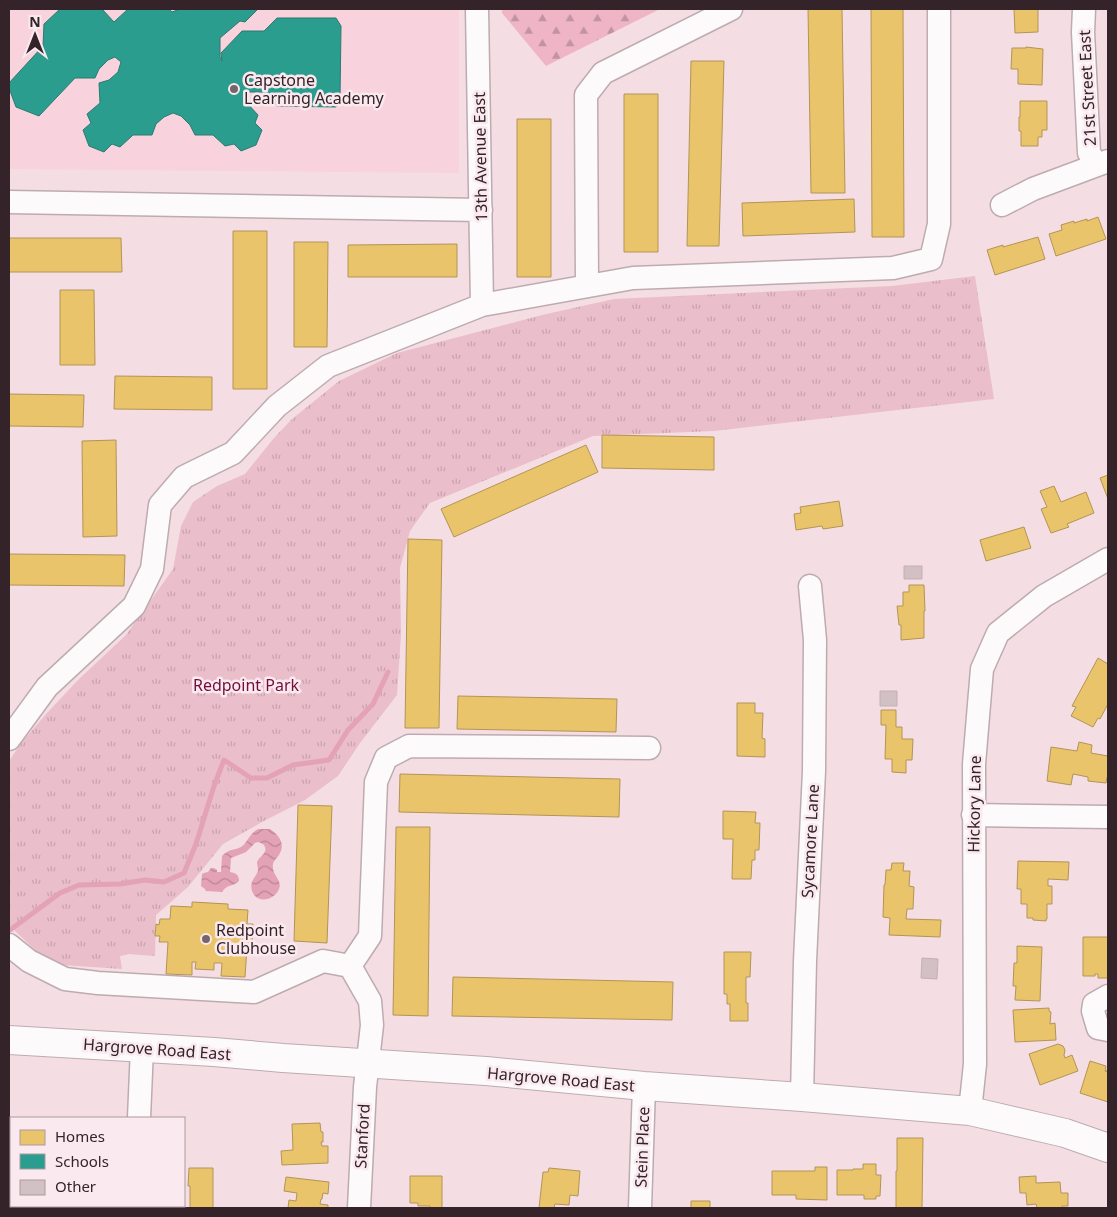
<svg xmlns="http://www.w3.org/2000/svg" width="1117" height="1217" font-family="'Noto Sans',sans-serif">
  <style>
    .built { fill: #f8d2dd }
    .forest { fill: url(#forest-firs) }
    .park { fill: url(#park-tufts) }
    .water { fill: url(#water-waves) }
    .homes { fill: #e9c46a; stroke: #b39456 }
    .schools { fill: #2a9d8f; stroke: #2d7970 }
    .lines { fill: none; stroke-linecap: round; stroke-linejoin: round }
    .stream { stroke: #e4a2b6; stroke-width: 5 }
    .building { fill: #d2c0c5; stroke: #c2b0b5 }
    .minor-casing { stroke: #bdabb0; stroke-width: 25 }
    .major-casing { stroke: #bdabb0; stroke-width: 30 }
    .minor { stroke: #fdfafb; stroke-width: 22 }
    .major { stroke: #fdfafb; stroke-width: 28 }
    .poi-dot { fill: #77656a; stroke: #fae9ee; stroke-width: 2 }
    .labels { text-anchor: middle; stroke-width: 5; stroke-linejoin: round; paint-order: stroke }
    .poi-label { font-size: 16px; fill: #342429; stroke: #fae9ee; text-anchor: start }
    .street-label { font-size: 16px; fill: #342429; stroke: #fae9ee }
    .park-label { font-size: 16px; fill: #740d3c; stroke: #fae9ee }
  </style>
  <defs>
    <pattern id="forest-firs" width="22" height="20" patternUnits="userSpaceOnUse" patternTransform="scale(1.25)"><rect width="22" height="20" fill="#efb5c7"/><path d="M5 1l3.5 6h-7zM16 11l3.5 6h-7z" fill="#c293a2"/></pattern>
    <pattern id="park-tufts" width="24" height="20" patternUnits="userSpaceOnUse" patternTransform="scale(1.25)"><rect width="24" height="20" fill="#eabeca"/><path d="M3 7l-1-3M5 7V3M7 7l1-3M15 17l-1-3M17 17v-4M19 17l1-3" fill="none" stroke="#c9a3ae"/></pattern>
    <pattern id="water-waves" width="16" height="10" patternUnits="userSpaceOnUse" patternTransform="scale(1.25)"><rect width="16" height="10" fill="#e4a2b6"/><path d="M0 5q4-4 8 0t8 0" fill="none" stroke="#ba8494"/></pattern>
  </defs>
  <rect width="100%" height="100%" fill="#f4dee4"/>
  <path class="built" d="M9,9H459V173L9,169Z"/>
  <path class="forest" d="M502,9H660L546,66L502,13Z"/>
  <path class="park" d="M975,276L994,399L714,431L593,436L430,503L410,531L400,568L401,635L397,695L360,743L338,776L305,800L262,822L223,844L188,887L156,915L155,956L128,954L120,956L122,969L62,965L39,954L9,925V761L22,742L47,713L78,680L126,635L173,569L181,526L193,502L217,486L245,474L274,438L292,419L339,381L397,353L542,315L614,299L892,286Z"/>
  <path class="water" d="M258,829H270C279,835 286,844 279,855C277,858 274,860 273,864C271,875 283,880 279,889C275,900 257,905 252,891C249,880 257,877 258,870C258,867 257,865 257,862C260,855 270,852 263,844L258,842L255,843L246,852L231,858L230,872C235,873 239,874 239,881C233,887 227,884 222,892L206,891L205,889L201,886L202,874L204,873L208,872L211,868H214L217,870V872H221L222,856C230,848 233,851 241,847C248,842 249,834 258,829Z"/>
  <path class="homes" d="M808,9H842L845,193H811Z
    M871,9H903L904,237H872Z
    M1014,9H1038V32L1015,33Z
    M1026,47L1043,49L1042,85L1018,84V69H1011L1012,48H1026Z
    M691,61H724L719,246H687Z
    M624,94H658V252H624Z
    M1020,101H1047V130H1042V137H1038V146H1021V131H1019V117H1020Z
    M517,119H551V277H517Z
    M854,199L855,232L743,236L742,203Z
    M1098,217L1106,239L1056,256L1049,234L1062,230L1061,225L1074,221V223L1087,219V221Z
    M233,231H267V389H233Z
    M1038,237L1045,259L995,275L987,250L1003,245V247Z
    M9,238H121L122,272H9Z
    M294,242H328L327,347H294Z
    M457,244V277H348V245Z
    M60,290H94L95,365H60Z
    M115,376L212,377V410L114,409Z
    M9,394L84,395L83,427L9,426Z
    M602,435L714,437V470L602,468Z
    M116,440L117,536L83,537L82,441Z
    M586,445L598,472L454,537L441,509Z
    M1108,475V499L1100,478Z
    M1054,486L1061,502L1086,492L1094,513L1067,524L1069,527L1051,533L1041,509L1047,507L1040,491Z
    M839,501L843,526L823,529L822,526L796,530L794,514L801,513L800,507Z
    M1024,527L1031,548L986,561L980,540Z
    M408,539L442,540L439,728H405Z
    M9,554L125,555L124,586L9,585Z
    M909,585H924L925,611H924V638L901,640V625H899L897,606H903V592H909Z
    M1098,658L1108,664V704L1100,719L1098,718L1093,727L1071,716L1076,707L1072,706Z
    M458,696L617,699L616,732L457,729Z
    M737,703H755V713H763L762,738L765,739V757L737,756Z
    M881,710H896V727H902V739H913L912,760H906V773L892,772V759H885L886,725H881Z
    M1079,742L1092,745L1091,753L1108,756V778L1107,777L1106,783L1088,781V777L1073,774L1071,785L1047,781L1051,747L1077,751Z
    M400,774L620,779L619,817L399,812Z
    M298,805L332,806L327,943L294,941Z
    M723,811L756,812L755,823H760L759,850H755V860H752L751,879H732L733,839H723Z
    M396,827H430L428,1016L393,1015Z
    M1018,861L1069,862L1068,880L1048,879V886H1052V904H1047V919H1046V921L1033,920V918H1027V904H1021V889H1017Z
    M892,863H904L903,871H910L909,886L914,887L913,909H907L906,919L941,920L940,937L889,935L890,918L883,917L884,885H885L886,870H891Z
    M192,902L228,904V909L248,910L247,924H253L252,947H247L245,977L221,976L222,963H214V970L195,969L196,962H192V975L166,974L168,942H159L160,936H155L156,924L159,925L160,919H170L171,906L192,907Z
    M1083,937H1108V978H1098V974H1095V976H1083Z
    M1017,946L1042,947L1040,1001L1015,1000L1016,986H1013L1014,963H1017Z
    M724,952H751L750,977H746V1003H748V1021H730V1004H727V994H724Z
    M453,977L673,982L672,1020L452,1016Z
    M1049,1008V1011L1051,1012L1050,1024L1055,1023L1056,1040L1015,1042L1013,1010Z
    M1058,1044L1063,1046L1065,1050L1064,1055L1065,1058L1072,1055L1078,1071L1040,1085L1029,1054Z
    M1090,1061L1106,1066L1105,1071L1106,1072L1108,1068V1102L1080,1093Z
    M320,1123L321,1132H323V1142H321L322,1146H328V1163L282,1165L281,1151L293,1150L292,1124Z
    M897,1138H923L922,1208H896V1171H897Z
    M863,1164H876V1175H881L880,1196H876V1199H864V1195H837V1170H853V1169H863Z
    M815,1167H827V1200L796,1199V1195H772V1171H815Z
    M189,1168H213V1208H190V1186H188Z
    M549,1168L580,1171L578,1196L570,1195L569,1205L555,1204L554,1208H539L543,1172H548Z
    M410,1176H442V1208H430V1206H418V1203H410Z
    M1036,1176V1183L1060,1182L1061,1193H1068V1206H1062V1208H1037L1036,1204L1027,1205L1026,1193H1020L1019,1177Z
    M286,1177L329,1182L328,1194L323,1193L322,1199H321L320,1204L328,1205V1208H288L289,1200L296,1201L297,1193L284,1191Z
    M691,1201H710V1208H691Z"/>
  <path class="schools" d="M60,9H102L114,22L128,9H169L172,12L180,9H258L245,22L240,21L220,38V57L222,61L221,53L242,31H264L277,18H336L341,26L340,99L336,107L277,106L264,92H245L246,102L258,115L255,123L262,130L256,145L241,151L234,144L225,146L213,135H195L190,125L181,116L173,113L164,117L156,124L152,135H133L120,147L112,144L104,152L89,146L83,130L91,123L87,114L100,103L99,83L109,80L118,72L121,62L115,57L108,60L99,69L95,78H75L39,116L16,107L9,88V83L43,46L44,24Z"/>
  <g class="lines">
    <path class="stream" d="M10,930L60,893L79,885L120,884L145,880L164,882L184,873L196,844L214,786L224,760L251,778H267L293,765L329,760L348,730L373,704L388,672"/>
  </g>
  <path class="building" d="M904,566H922V579H904Z
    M880,691H897V706H880Z
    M922,958L938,959L937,979L921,978Z"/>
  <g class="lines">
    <g class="minor-casing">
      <path id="minor" d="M477,9L482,305
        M1084,9L1083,32L1089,153L1097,165
        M9,202L481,210
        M1002,205L1033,189L1108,161
        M587,286L586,95L603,73L731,9
        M9,739L47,687L134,606L152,569L160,505L184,477L233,453L277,406L328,366L482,305L633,278L893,268L931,259L939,224V9
        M973,815L1108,817
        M9,945L29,961L65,979L98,983L254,992L323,961L350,966L370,1001L372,1025L365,1087L359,1208
        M350,966L370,936L376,782L386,758L409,746L649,748
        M1108,996L1094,1004L1093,1011L1098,1028L1108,1030
        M802,1097L805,961L814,771L815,640L810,586
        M970,1111L975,1064L974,764L982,669L998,633L1044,596L1108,559
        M139,1118L142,1048
        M138,1208V1206
        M640,1208L644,1086"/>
    </g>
    <g class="major-casing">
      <path id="major" d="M9,1040L214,1052L283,1058L486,1071L644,1086L802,1097L970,1111L1065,1133L1108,1148"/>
    </g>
    <use href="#minor" class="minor"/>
    <use href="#major" class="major"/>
  </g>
  <g class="poi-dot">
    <circle cx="234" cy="89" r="5"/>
    <circle cx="206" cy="939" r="5"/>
  </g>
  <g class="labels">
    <g class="poi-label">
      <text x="244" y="86">Capstone<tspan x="244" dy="18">Learning Academy</tspan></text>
      <text x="216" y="936">Redpoint<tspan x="216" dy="18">Clubhouse</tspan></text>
    </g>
    <g class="street-label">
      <text transform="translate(1087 88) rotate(-93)" y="6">21st Street East</text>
      <text transform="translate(480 157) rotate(-91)" y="6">13th Avenue East</text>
      <text transform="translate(974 804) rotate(-89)" y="6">Hickory Lane</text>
      <text transform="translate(810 841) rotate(-87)" y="6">Sycamore Lane</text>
      <text transform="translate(157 1049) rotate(4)" y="6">Hargrove Road East</text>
      <text transform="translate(561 1079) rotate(5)" y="6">Hargrove Road East</text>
      <text transform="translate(362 1136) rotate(-87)" y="6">Stanford</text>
      <text transform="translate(642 1147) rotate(-88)" y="6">Stein Place</text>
    </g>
    <g class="park-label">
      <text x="246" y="691">Redpoint Park</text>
    </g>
  </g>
  <rect width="1117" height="1217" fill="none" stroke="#342429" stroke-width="20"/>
  <rect x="10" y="1117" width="175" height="90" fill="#fae9ee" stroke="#ab9a9f"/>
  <rect x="20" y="1130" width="25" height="15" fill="#e9c46a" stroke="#ab9a9f"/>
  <text x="55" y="1142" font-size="15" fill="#342429">Homes</text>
  <rect x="20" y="1154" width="25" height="15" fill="#2a9d8f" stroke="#ab9a9f"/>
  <text x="55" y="1167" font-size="15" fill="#342429">Schools</text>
  <rect x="20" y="1180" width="25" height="15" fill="#d2c0c5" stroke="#ab9a9f"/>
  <text x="55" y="1192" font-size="15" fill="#342429">Other</text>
  <g transform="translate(35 35)" stroke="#fae9ee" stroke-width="4" paint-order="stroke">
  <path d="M0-4L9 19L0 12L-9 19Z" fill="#342429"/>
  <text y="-8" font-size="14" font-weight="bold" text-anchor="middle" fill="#342429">N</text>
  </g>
</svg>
